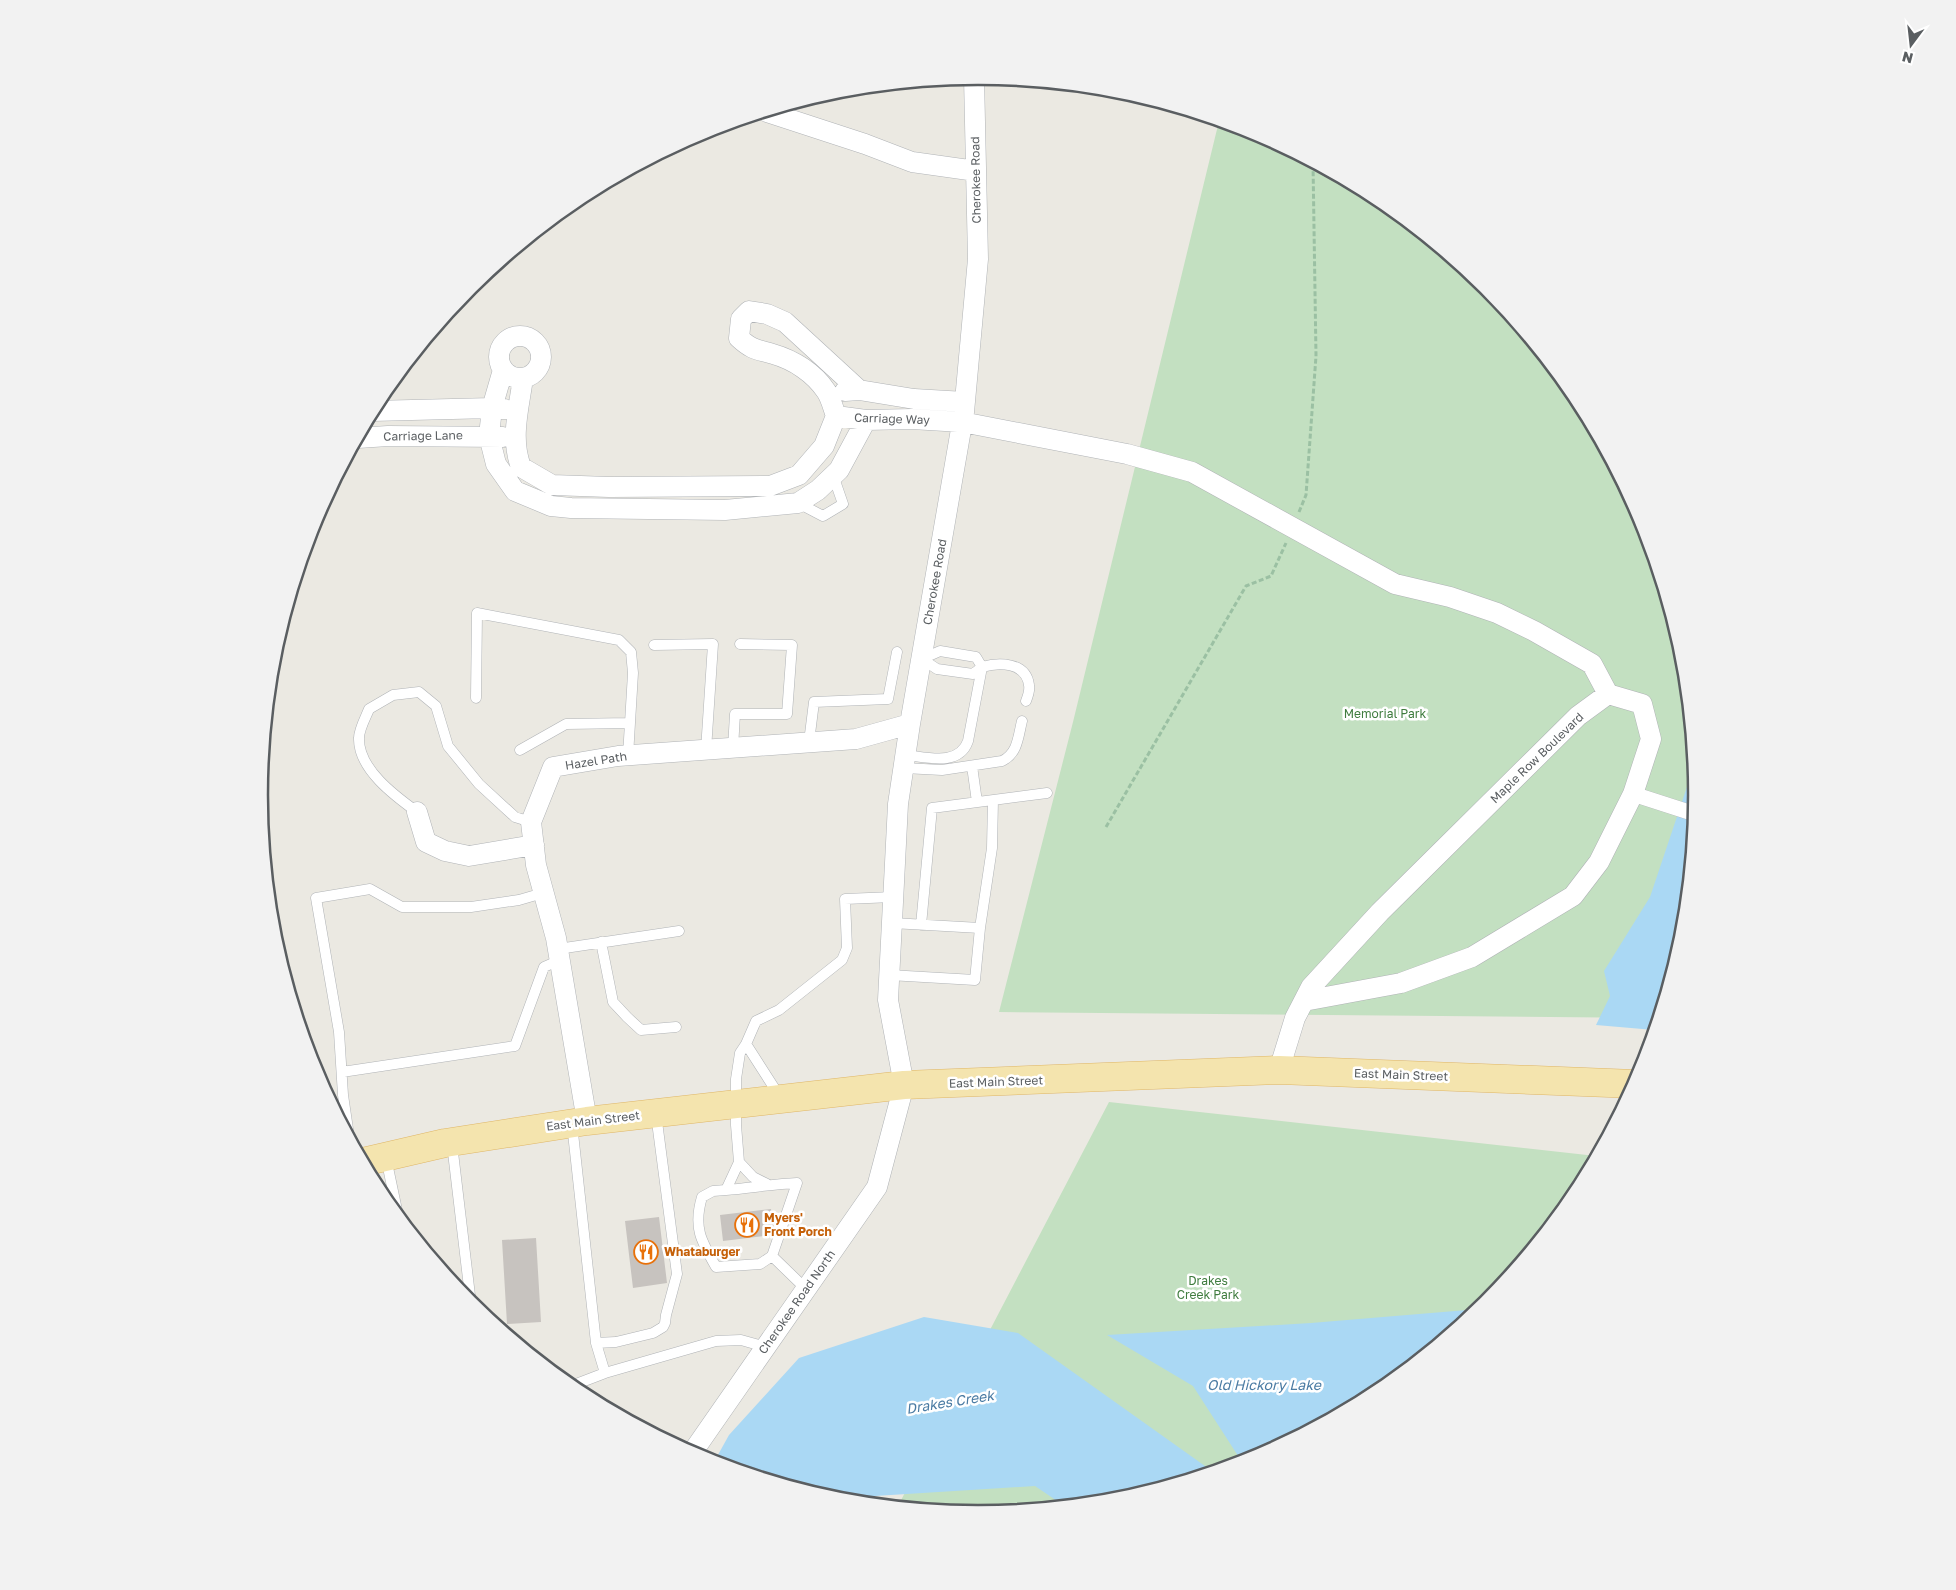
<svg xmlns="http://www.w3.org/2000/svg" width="1956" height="1590" font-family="'Golos Text',sans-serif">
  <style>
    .green { fill: #c3e0c1 }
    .water { fill: #aad8f4 }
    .building { fill: #c7c3bf }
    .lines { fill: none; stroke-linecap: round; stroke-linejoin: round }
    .service-casing { stroke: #b0b3b6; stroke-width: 11 }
    .pedestrian-casing { stroke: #b0b3b6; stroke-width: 16 }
    .minor-casing { stroke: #b0b3b6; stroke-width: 21 }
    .primary-casing { stroke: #dfb667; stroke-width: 29 }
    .path { stroke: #9bc0a3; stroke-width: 3; stroke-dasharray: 5 2.5; stroke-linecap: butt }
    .service { stroke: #fff; stroke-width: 10 }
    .pedestrian { stroke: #fff; stroke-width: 15 }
    .minor { stroke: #fff; stroke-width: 20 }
    .primary { stroke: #f4e4ae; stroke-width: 28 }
    .labels { text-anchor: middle; stroke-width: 5; stroke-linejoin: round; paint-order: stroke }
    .street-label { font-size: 12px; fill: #5a5e61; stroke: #fff }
    .park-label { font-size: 12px; fill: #3f7c3e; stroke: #fff }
    .food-label { font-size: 12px; font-weight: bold; fill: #c56008; stroke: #fff; text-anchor: start }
    .water-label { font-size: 14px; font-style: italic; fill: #4a7ba3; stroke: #fff }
    .rim { fill: none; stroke: #5a5e61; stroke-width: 2.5 }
  </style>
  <rect width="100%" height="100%" fill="#ebe9e2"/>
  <path class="green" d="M1219,121L1253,131L1378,198L1486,287L1576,396L1642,520L1683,655L1697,795L1683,936L1658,1018L999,1012L1073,722Z
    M1109,1102L1596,1156L1575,1195L1486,1303L1377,1393L1253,1459L1118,1500L978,1514L898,1506Z"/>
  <path class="water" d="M1694,766L1697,795L1683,936L1654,1030L1596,1025L1610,996L1604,971L1650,897Z
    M1504,1282L1486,1303L1377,1393L1253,1459L1242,1462L1193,1386L1107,1335L1311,1323L1467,1310Z
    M924,1317L1018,1333L1212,1471L1118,1500L1063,1505L1035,1486L859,1497L854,1502L837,1500L714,1462L729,1435L799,1358Z"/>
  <path class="building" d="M771,1209L774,1230L772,1235L723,1241L720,1215Z
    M659,1217L667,1283L633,1288L625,1221Z
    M536,1238L541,1322L507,1324L502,1240Z"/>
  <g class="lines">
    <g class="service-casing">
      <path id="service" d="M798,503L823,516L843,504L833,475
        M654,645L713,644L706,750
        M940,651L976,657L982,667L973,674L937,669L922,659Z
        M476,698L477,613L619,640L631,652L633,673L628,756
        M809,742L814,702L888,699L897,652
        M733,748L735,714H787L792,645L740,644
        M520,750L566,724L630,723
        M906,755C926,757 959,767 968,741L982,667C999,662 1026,662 1029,685C1030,690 1028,696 1026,701
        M972,766L977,802
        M904,768L942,770L1002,761C1018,753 1018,737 1022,721
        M417,812C395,796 358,769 359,738C359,729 366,717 369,709L393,695L419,692L436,706L448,746L479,784L515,817L531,822
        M921,925L932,808L1047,793
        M980,928L992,848L993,800
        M601,942L613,1002L627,1017L641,1030L676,1027
        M558,949L679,931
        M889,975L975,980L980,928L892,923
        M746,1044L756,1021L779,1010L842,960L847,948L845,899L893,897
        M342,1072L515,1046L544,967L560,960
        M780,1097L746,1044L740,1053L736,1079V1125L739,1162L726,1190L713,1191L702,1197C693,1227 701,1241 716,1267L760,1264L772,1256L806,1289
        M572,1124L596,1343L605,1373
        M349,1136L343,1095L339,1032L316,898L370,889L402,907H471L519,900L543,893
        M452,1144L471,1304
        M386,1158L398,1215
        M739,1162L753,1177L767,1184
        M726,1190C750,1188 773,1184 797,1183L772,1256
        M596,1343L616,1342L653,1333L663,1327L665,1323L666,1315L677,1274L656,1114
        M571,1386L605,1373L716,1341L741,1340L766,1347"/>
    </g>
    <g class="pedestrian-casing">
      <path id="pedestrian" d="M1633,794L1695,814"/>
    </g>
    <g class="minor-casing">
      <path id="minor" d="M767,112L865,144L912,162L976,171
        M499 357a21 21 0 1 1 42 0a21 21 0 1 1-42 0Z
        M503,370L492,408L504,409
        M523,378C519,408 510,438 521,467L552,485L609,487L770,486L799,475L824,446L836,416
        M845,391L859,390L914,399L965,402
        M372,411L492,408L489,436L496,464L515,491L551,506L571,508L725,510L798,503L818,490L839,470L866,420
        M836,416L866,420L912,419L962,422L1127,454L1192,472L1395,584L1450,597L1497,613L1534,631L1592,664L1608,694
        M836,416C833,408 831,398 826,391C814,373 794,360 773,354C756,349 752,350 739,338L741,319L749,311L767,314L785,322L859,390
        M358,438L388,436L503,437
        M417,812L426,842L445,851L469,856L534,845
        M1279,1070L1295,1018L1311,987L1380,912L1578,716L1608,694L1642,704L1651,739L1633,794L1599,862L1573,896L1472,957L1401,983L1304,1001
        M587,1121L556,938L536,865L531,822L553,767L618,756L856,739L910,724
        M692,1453L877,1187L904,1085L888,1000L898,804L910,724L964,412L978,259L974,77"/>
    </g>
    <g class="primary-casing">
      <path id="primary" d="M363,1162L445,1143L587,1121L904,1085L1279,1070L1635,1084"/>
    </g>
    <path class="path" d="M1299,512L1306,495L1316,356L1313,163
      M1106,827L1246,586L1271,576L1286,543"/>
    <use href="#service" class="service"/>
    <use href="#pedestrian" class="pedestrian"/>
    <use href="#minor" class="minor"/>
    <use href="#primary" class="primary"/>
  </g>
  <defs>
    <g id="restaurant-ring" transform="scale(1.25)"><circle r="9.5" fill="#fff" stroke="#e8710a" stroke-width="1.5"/><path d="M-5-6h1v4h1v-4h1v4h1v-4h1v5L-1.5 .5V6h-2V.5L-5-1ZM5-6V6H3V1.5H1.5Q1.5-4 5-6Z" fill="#e8710a"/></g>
  </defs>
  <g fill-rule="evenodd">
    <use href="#restaurant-ring" x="747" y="1225"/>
    <use href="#restaurant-ring" x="646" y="1252"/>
  </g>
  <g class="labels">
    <g class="street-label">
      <text transform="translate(976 180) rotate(-91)" y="4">Cherokee Road</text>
      <text transform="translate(892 419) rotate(2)" y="4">Carriage Way</text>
      <text transform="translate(423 436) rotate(-1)" y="4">Carriage Lane</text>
      <text transform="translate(935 582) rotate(-80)" y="4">Cherokee Road</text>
      <text transform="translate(1537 758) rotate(-44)" y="4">Maple Row Boulevard</text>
      <text transform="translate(596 761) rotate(-9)" y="4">Hazel Path</text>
      <text transform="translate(1401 1075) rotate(2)" y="4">East Main Street</text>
      <text transform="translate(996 1082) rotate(-2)" y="4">East Main Street</text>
      <text transform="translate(593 1121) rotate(-7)" y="4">East Main Street</text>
      <text transform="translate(797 1302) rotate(-55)" y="4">Cherokee Road North</text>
    </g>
    <g class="park-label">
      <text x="1385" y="718">Memorial Park</text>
      <text x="1208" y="1285">Drakes<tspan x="1208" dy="14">Creek Park</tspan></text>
    </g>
    <g class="food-label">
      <text x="764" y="1222">Myers'<tspan x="764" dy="14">Front Porch</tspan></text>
      <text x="664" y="1256">Whataburger</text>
    </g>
    <g class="water-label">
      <text x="1264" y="1390">Old Hickory Lake</text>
      <text transform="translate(950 1402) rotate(-9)" y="5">Drakes Creek</text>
    </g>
  </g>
  <path d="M0 0H1956V1590H0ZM268 795a710 710 0 1 1 1420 0a710 710 0 1 1-1420 0Z" fill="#f2f2f2" fill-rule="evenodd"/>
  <path class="rim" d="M268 795a710 710 0 1 1 1420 0a710 710 0 1 1-1420 0Z"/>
  <g transform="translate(1911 45) rotate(195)" stroke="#ffffff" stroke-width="4" paint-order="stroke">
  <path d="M0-4L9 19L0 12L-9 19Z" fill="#5a5e61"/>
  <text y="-8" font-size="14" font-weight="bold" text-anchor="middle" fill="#5a5e61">N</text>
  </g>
</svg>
